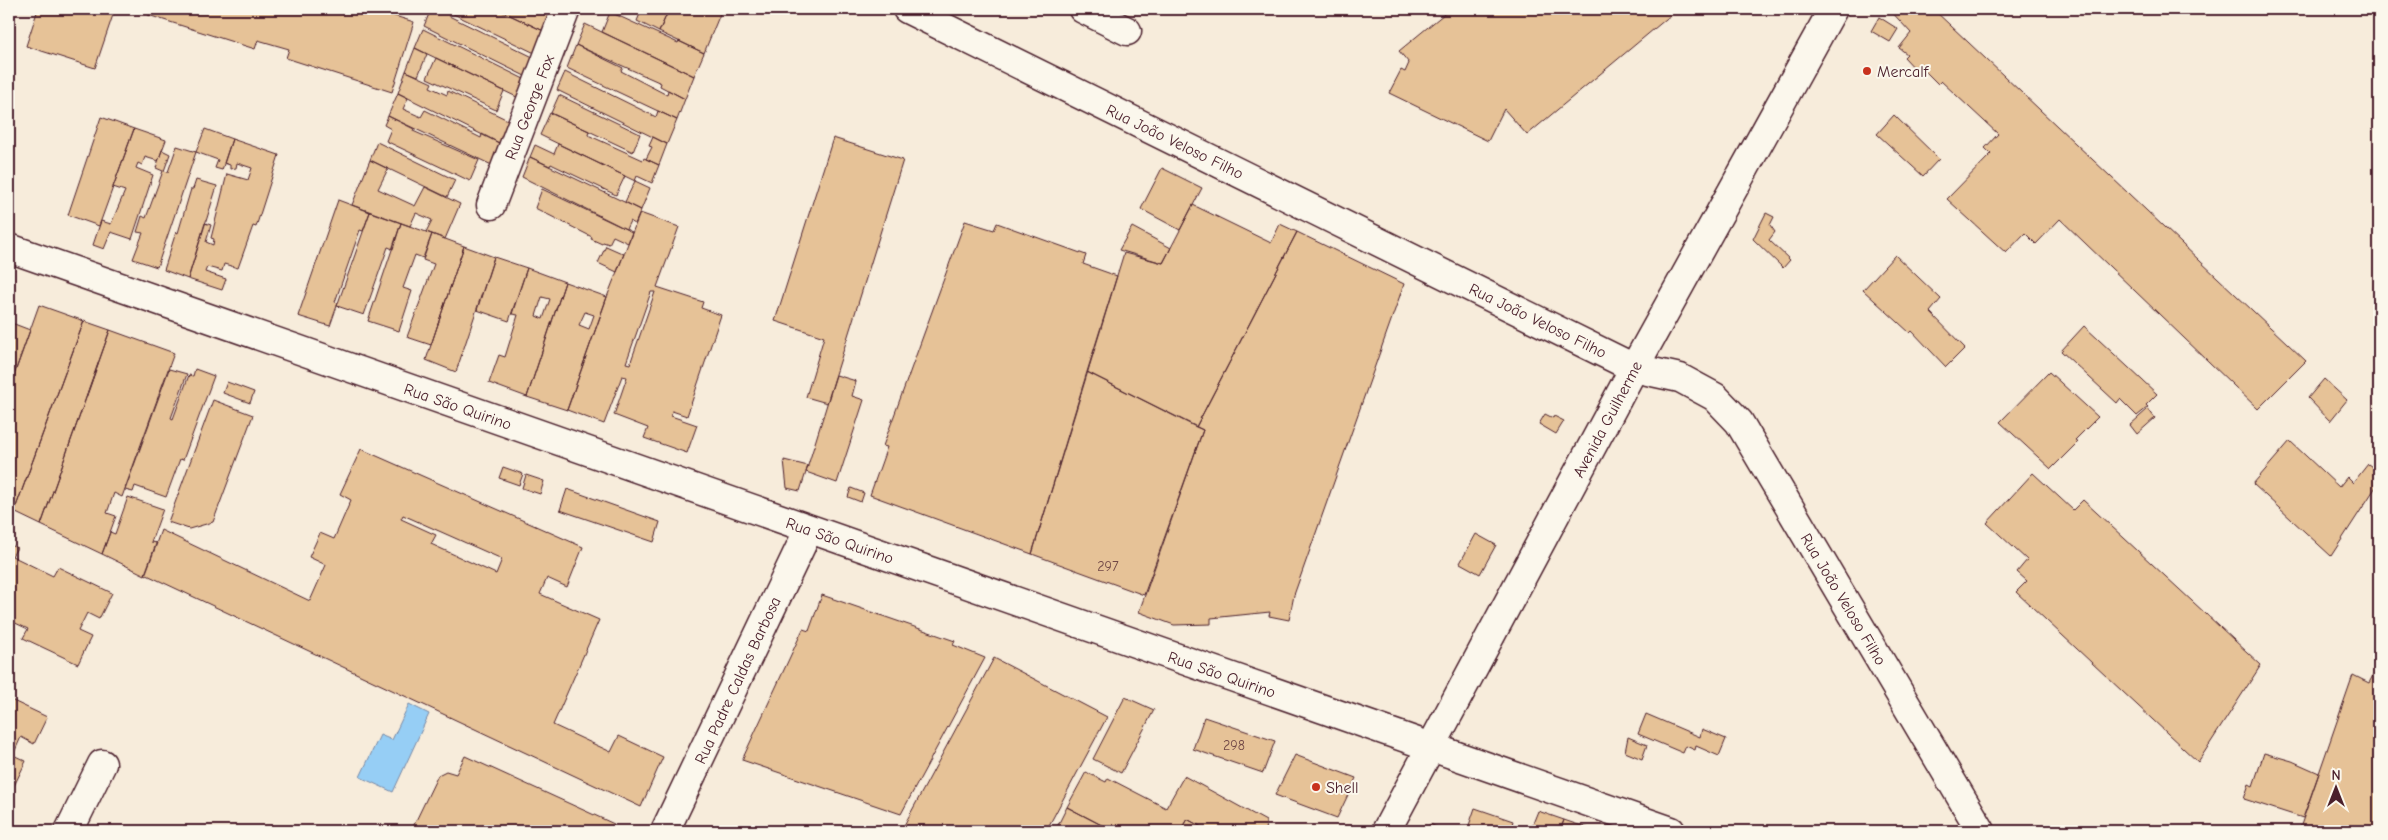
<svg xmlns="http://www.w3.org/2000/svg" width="2388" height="840" font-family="'Comic Neue',sans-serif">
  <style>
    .water { fill: #96cef5; stroke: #7888a4 }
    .building { fill: #e6c297; stroke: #4a1f2b; fill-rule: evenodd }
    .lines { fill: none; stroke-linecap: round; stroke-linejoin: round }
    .minor-casing { stroke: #4a1f2b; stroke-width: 31 }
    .minor { stroke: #fbf7ec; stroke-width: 28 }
    .poi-dot { fill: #c8321e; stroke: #fbf7ec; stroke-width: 2 }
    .labels { text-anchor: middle; stroke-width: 4; stroke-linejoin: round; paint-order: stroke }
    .number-label { font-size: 14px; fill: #714846 }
    .poi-label { font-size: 16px; fill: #4a1f2b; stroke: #fbf7ec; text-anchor: start }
    .street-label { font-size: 16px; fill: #4a1f2b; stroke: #fbf7ec }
  </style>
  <rect width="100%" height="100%" fill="#f7ecdb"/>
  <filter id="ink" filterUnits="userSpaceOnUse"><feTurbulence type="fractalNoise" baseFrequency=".02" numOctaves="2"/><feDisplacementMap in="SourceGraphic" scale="10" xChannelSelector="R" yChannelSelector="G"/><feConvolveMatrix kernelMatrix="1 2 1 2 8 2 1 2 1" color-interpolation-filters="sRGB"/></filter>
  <g filter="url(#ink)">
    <path class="water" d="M409,704L429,714L393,792L360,777L380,735L392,740Z"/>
    <path class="building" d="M38,9H115L95,68L26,46Z
      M150,9H372L414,22L392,92L286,58L289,49L258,40L255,49L148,15Z
      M431,9H443L451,13L449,16L539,60L531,79L424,26Z
      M443,9H497L550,34L541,56Z
      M497,9H553L550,34Z
      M642,9H669L659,32L637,21Z
      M669,9H722L704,53L659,32Z
      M1450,9H1678L1527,135L1504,109L1488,141L1389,93L1401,70L1405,72L1409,63L1399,51Z
      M1697,9H1712L1709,14Z
      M1889,9H1933L2306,361L2258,409L2060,219L2036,244L2025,233L2006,253L1947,199L1991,154L1985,148L1998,134L1941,81L1938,84L1921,67L1917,71L1904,57L1907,54L1899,48L1911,33Z
      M610,12L678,43L679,41L704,53L694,76L602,32Z
      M1879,17L1898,29L1890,42L1871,31Z
      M585,24L694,76L685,99L660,86L661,83L576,45Z
      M423,29L530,82L523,100L415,48Z
      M576,45L623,68L621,71L667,95L668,90L685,99L677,120L567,68Z
      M415,48L427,54L418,76L406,71Z
      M436,58L504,91L496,110L427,78Z
      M406,71L432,83L430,87L447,95L448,91L514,123L505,146L398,93Z
      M565,72L656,117L658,111L677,120L667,144L557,90Z
      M398,93L408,98L403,109L421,117L425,110L481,138L482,134L505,146L496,167L388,116Z
      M559,95L640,134L633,152L551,113Z
      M550,113L589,131L588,135L643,160L644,158L659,165L652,183L637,176L635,181L540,135Z
      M1894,115L1939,159L1923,176L1877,134Z
      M388,116L414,129L413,131L479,160L470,181L386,141L391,129L384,125Z
      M101,117L134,129L99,226L68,215Z
      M134,129L166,140L158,161L145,157L142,165L138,163L136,168L153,175L132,239L111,232L104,249L93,245L101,221L111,224L125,191L113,187Z
      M205,129L232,139L222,170L215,168L218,160L196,152Z
      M653,137L667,144L659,165L646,159L652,147L649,146Z
      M833,138L903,160L827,403L806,397L824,337L775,321Z
      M232,139L279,155L256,227L253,226L238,268L224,264L222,271L207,267L205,272L226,279L222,290L188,279L205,223L211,225L206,242L213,245L214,239L211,238L227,174L248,180L252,168L237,163L236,168L230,169V165L224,163Z
      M377,142L455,180L447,197L370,160Z
      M558,144L625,176L616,195L555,166L551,164L550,166L530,157L535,145L554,154Z
      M177,146L196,152L157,267L133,259L143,233L137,232L142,216L146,218L163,171L156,168L162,150L170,154L164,171L168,172Z
      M530,157L641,210L635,224L630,221L626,229L522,177Z
      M370,160L388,169L378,189L415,206L425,187L460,204L445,239L426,232L432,220L416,213L410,226L352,205Z
      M1162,168L1202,188L1180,230L1141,209Z
      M196,180L217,186L188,279L164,270L176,232L178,233L191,189H193Z
      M635,181L650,188L641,210L625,202Z
      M542,189L632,232L628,243L613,236L609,244L603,242L602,244L591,239L592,237L535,208Z
      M338,200L370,212L363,231L360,230L335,302L338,303L330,326L298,316Z
      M1193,205L1271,243L1280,224L1297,232L1196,427L1087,372L1124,253L1163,263Z
      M370,212L401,223L393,249L388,247L364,315L337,306Z
      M640,213L679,227L657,287L703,302L701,308L721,315L687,416L672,411L671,416L697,425L687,453L644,438L648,428L614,415L627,377L622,376L604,424L567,410L607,297ZM651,292H655L630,364L626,363Z
      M1766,213L1774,217L1770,225L1775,232L1769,240L1790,260L1783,268L1753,239Z
      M965,221L994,230L997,223L1086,255L1083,264L1117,276L1032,554L870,495L887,447L883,446Z
      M401,223L432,234L423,258L415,255L403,288L412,291L399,331L368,321Z
      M1132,227L1171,248L1163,263L1119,250Z
      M1297,232L1404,284L1294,595L1289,620L1269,616L1270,612L1211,618V624L1174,625L1139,612L1203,430L1196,427Z
      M432,234L464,246L431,345L407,337L434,264L423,260Z
      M464,246L494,257L456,372L426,360Z
      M606,246L624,254L617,272L598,263Z
      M1895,255L1941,299L1930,312L1965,348L1946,367L1912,331L1910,333L1863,290Z
      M494,257L527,268L509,321L477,310Z
      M527,268L565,282L527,397L489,383L499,355L505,357L518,315L512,314ZM542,297L550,299L543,319L536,316Z
      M565,282L607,297L567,410L527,397ZM585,312L594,315L589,329L579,325Z
      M39,305L84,321L14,512L9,509V389Z
      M84,321L110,330L41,525L14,512Z
      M9,322L30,330L9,389Z
      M2084,326L2157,394L2146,405L2148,407L2137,416L2120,399L2117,403L2061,351Z
      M110,330L174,353L122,497L114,493L107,513L116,516L102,554L41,525Z
      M169,369L187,374L171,418L173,419L189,375L193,376L195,369L214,376L183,460L180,459L166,497L135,486L133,492L125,490Z
      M1087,372L1203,430L1144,595L1032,554Z
      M2049,372L2098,417L2075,440L2078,442L2051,469L2000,422Z
      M836,375L856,381L852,396L864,400L837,483L806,472Z
      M2324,379L2347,400L2330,421L2308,398Z
      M227,382L254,392L250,403L223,393Z
      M213,400L253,415L213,522L189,529L168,522Z
      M2148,409L2155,418L2137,434L2130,425Z
      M1545,414L1553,418L1554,416L1564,421L1556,434L1539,424Z
      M2290,441L2339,487L2347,477L2353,483L2368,464L2375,469L2379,464V482L2331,556L2253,484Z
      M361,449L583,547L567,587L547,578L540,594L599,620L553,725L611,752L619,736L663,757L641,807L145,574L161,530L310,601L326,565L309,557L320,533L334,539L351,500L340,494ZM403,515L502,559L496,574L431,544L436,535L401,519Z
      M784,460L808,466L800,491L787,488Z
      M503,467L523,474L519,485L499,478Z
      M2033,473L2073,510L2083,500L2261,665L2198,762L2016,592L2027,581L2017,572L2027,560L1987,523Z
      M526,475L544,481L540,494L522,488Z
      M851,488L864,493L861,502L848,497Z
      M567,489L660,522L654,542L560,510Z
      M128,497L163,509L151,542L157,543L145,575L102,554L110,532L115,534Z
      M1476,534L1496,545L1480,574L1460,563Z
      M9,544L17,548L12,556L53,576L58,567L112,593L99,619L87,613L78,631L91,637L78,664L23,638L28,629L9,620Z
      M822,595L955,641L953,645L985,658L901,814L742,760L803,629L809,631Z
      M994,658L1107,717L1046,831H901Z
      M2379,664V831H2299L2353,675L2369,683Z
      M1125,697L1154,710L1121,773L1093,759Z
      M9,699L47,717L34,744L21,737L13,755L26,761L13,788L9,786Z
      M1646,714L1700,737L1702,729L1726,739L1719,756L1696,746L1695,750L1686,746L1683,753L1638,734Z
      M1204,717L1275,741L1263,773L1193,749Z
      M1628,737L1647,745L1642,759L1625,752Z
      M2264,753L2292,761L2319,773L2303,818L2244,799L2249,784L2253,786Z
      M1295,755L1356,778L1337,818L1275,795Z
      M465,756L614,824L611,831H411L438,775L446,771L456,774Z
      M1086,772L1106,782L1108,778L1166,808L1184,776L1266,821L1265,831H1209L1187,819L1180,831H1113L1067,807Z
      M1067,807L1113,831H1055Z
      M1475,808L1513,821L1512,824L1520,826L1518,831H1467Z
      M1538,811L1564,820L1560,831H1530Z
      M1187,819L1209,831H1180Z
      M1564,820L1596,831H1560Z
      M1430,824L1445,831H1426Z"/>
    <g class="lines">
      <g class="minor-casing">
        <path id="minor" d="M907,9L1634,368L1680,378L1715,397L1739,422L1981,831
          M1083,9L1127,31
          M491,205L566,9
          M9,248L1671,831
          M69,831L102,764
          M665,831L809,529
          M1386,831L1634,368L1833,9"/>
      </g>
      <use href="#minor" class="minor"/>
    </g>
  </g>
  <g class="poi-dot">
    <circle cx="1867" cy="71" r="5"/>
    <circle cx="1316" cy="787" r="5"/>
  </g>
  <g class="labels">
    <g class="number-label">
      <text x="1108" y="571">297</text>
      <text x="1234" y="750">298</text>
    </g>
    <g class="poi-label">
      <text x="1877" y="77">Mercalf</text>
      <text x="1326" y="793">Shell</text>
    </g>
    <g class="street-label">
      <text transform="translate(529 107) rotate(-69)" y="6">Rua George Fox</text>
      <text transform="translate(1175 141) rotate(26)" y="6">Rua João Veloso Filho</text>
      <text transform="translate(1538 320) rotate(26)" y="6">Rua João Veloso Filho</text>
      <text transform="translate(458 406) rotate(19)" y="6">Rua São Quirino</text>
      <text transform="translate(1607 419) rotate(-62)" y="6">Avenida Guilherme</text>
      <text transform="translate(840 540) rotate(19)" y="6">Rua São Quirino</text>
      <text transform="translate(1844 599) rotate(59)" y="6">Rua João Veloso Filho</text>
      <text transform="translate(1222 674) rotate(19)" y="6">Rua São Quirino</text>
      <text transform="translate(737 680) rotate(-65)" y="6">Rua Padre Caldas Barbosa</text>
    </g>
  </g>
  <rect width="2388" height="840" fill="none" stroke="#fbf7ec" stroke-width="30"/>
  <rect x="15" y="15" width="2358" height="810" fill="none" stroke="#4a1f2b" stroke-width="2" filter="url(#ink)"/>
  <g transform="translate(2336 788)" stroke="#fbf7ec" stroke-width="4" paint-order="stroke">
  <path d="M0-4L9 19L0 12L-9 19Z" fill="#4a1f2b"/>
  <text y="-8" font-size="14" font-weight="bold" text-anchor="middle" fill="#4a1f2b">N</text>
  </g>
</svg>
